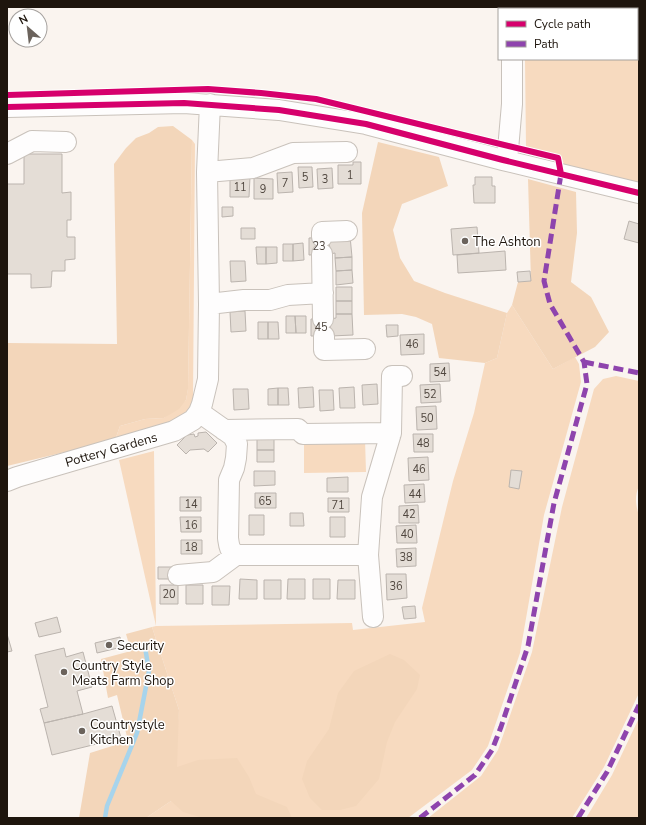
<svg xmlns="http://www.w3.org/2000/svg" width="646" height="825" font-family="'Nunito Sans',sans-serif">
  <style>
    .green { fill: #f7dabf }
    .forest { fill: #f3d6ba }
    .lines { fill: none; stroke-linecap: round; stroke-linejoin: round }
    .stream { stroke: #a7d4ec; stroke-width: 4.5 }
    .building { fill: #e4ddd6; stroke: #bbb4ae }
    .minor-casing { stroke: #c9c2bb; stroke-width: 22 }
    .minor { stroke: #fefdfd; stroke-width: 20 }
    .quiet { stroke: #8e44ad; stroke-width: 5; stroke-dasharray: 10 5; stroke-linecap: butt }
    .cycleway-casing { stroke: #fff; stroke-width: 8 }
    .cycleway { stroke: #d6006c; stroke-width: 6 }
    .poi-dot { fill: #6b635c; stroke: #fff; stroke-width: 1.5 }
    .labels { text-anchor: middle; stroke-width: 3; stroke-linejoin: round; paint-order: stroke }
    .number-label { font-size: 11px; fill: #50473f }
    .poi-label { font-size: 13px; fill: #1e150d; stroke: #fff; text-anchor: start }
    .street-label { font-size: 13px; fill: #1e150d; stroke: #fff }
  </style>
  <rect width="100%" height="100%" fill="#faf4ef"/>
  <path class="green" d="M524,7H639V185L565,167L561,156L526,147L525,59H637V9H524Z
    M192,140L195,144L193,399C191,404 190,409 186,413C171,427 135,434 115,440L120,426L145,419L164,418L186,400L188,388Z
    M512,305L553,369L575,357L579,364L581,382L544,515L520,653L488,746L472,770L408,818H146L171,801L179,710L152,627L156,626L119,460L154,451L156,626L352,623L353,630L425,622L422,608L453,481L474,413L485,363L497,358L507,313Z
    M616,376L639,381V486C634,497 636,505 639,516V693L604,767L572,818H428L481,776L498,750L532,652L562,507L594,389L603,379Z
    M365,439L366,472L304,473V440Z
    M639,718V818H586L612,775Z"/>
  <path class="forest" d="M173,126L192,140L188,389L186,400L179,409L164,418L145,419L120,426L115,440L7,466V343L117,344L114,164L126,148L136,138L149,133L158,127Z
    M378,142L439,157L448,186L402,204L393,230L400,258L414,281L445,293L507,313L497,358L485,363L439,358L432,324L416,317L402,314L364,315L362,213Z
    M528,179L576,192L577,233L571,282L591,297L609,332L595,347L553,369L512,305L518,282L531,281Z
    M152,627L179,710L177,767L198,760L237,758L249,777L256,794L287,807L292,818H203L183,812L171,801L146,818H79L90,753L128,741L117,695L108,698L101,659L131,651L126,634Z
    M390,654L404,660L420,675L417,689L395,722L387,742L379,779L356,806L340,810H322L310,798L302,779L307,761L329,729L338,693L354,671Z"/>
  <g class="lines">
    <path class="stream" d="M105,818L107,806L137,733L149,671L145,647"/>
  </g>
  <path class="building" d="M24,154H62V193L71,192V220H67V237H75V259L65,260V271H52L51,287L31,288V274H7V184H24Z
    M353,162H361V184H338V165H353Z
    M298,167H312L313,187L299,188Z
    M332,168L333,188L318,189L317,169Z
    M292,172L293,192L278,193L277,173Z
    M230,177H250L249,197H230Z
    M475,177H492V186H495V203H474L473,185H475Z
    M254,178L273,179V199H254Z
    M222,207H233V216L222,217Z
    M629,221L639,224V243L624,239Z
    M477,227L479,253L453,255L451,229Z
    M241,228H255V239H241Z
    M350,236L352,257L335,258V253L330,254L329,237Z
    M329,237L330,254L309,255V238Z
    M303,243L304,260L293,261V244Z
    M283,244H293V261H283Z
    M256,247H266V264H257Z
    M266,247H277V263L266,264Z
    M505,251L506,270L458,273L457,255Z
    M352,257V270L336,271L335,258Z
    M230,261H245L246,281L231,282Z
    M352,270L353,283L336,285V271Z
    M530,271L531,281L518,282L517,272Z
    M336,287H352V301H336Z
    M336,301H352V314H336Z
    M245,311L246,331L231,332L230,312Z
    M336,314H352L353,335L331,336L330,319L336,318Z
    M286,316H295L296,333H286Z
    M295,316H306V333H296Z
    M311,319H330L331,336H311Z
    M258,322H268V339H258Z
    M268,322H278L279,339H268Z
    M386,325H398V336L387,337Z
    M424,334V354L401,355L400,335Z
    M449,363L450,381L430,382V364Z
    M377,384L378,404L363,405L362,385Z
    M440,384L441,402L421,403L420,385Z
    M313,387L314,407L299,408L298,388Z
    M354,387L355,408H340L339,388Z
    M278,388V405H268V389Z
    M278,388H288L289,405H278Z
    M233,389H248L249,409L234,410Z
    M319,390H333L334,410L320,411Z
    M436,406L437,429L417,430L416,407Z
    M206,432L217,443L208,452L204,449L190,450L186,454L177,445L187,435L194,434L195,437L198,436V433Z
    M413,434H433V452H414Z
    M257,438H274V450H257Z
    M257,450H274V462H257Z
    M428,457L429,480L409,481L408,458Z
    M511,470L522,471L519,489L509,487Z
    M254,471H275V485L254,486Z
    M348,477V492H327V478Z
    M424,484L425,502L405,503L404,485Z
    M255,493H276V508H255Z
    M180,497H201V511H180Z
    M328,498H349V512H328Z
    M418,505L419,523H399V506Z
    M290,513H303L304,526H290Z
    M249,515H264V535H249Z
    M180,517H201V532H181Z
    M330,517H345V537H330Z
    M416,525L417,543H397L396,526Z
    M181,540H202V554H181Z
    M416,548V566L397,567L396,549Z
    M158,567H172V579H158Z
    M386,574H406L407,598L387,600Z
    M240,579L257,580V599H239Z
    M288,579H305V599H287Z
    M313,579H330V599H313Z
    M264,580H281V599H264Z
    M338,580H355V599H337Z
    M160,585H178V604H160Z
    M186,585H203V604H186Z
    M212,586H230L229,605H212Z
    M415,606L416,618L404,619L402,607Z
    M57,617L61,632L39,637L35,623Z
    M7,634L12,651L7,652Z
    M120,637L122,647L97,653L95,643Z
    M64,648L66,657L83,652L92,687L77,691L83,714L44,723L40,709L48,707L35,655Z
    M112,706L121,738L52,755L44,723L83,714Z"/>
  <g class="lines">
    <g class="minor-casing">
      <path id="minor" d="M511,7V9
        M7,107L184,103L279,110L366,124L503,160L639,193
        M7,154L32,141L66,142
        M507,161L512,104V59
        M207,172L253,168L293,153L347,152
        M322,237V232L347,231
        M322,254L323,319
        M209,304L244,300H270L288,295L323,293
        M324,336V350L365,349
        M199,412L233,436L237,444L236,458L234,468L229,480L228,538C229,545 229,550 236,555H368
        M224,430L298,429L303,434L391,433
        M7,481L17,477L174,431L193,420L199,412L202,404L208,379L209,304L207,172L210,104
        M178,575L213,572L236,555
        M373,617L368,555L372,497L391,433L392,376H402"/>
    </g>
    <use href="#minor" class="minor"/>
    <path class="quiet" d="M584,362L639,373
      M420,818L475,775L492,750L501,727L528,646L554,503L587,384L584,362L550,304L544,281L561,174
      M578,818L607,772L639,705"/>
    <g class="cycleway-casing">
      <path id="cycleway" d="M7,95L208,89L261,93L316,99L558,158L561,174
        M7,107L184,103L279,110L366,124L503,160L639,193"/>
    </g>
    <use href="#cycleway" class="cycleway"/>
  </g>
  <g class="poi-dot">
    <circle cx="465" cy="241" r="4"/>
    <circle cx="109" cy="645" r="4"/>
    <circle cx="64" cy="672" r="4"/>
    <circle cx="82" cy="731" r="4"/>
  </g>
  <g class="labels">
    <g class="number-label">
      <text x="350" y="179">1</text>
      <text x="305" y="181">5</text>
      <text x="325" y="183">3</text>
      <text x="285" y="187">7</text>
      <text x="240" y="191">11</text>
      <text x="263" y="193">9</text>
      <text x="319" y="250">23</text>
      <text x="321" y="331">45</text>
      <text x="412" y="348">46</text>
      <text x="440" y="376">54</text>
      <text x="430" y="398">52</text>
      <text x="427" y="422">50</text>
      <text x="423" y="447">48</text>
      <text x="419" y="473">46</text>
      <text x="415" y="498">44</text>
      <text x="265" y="505">65</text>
      <text x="191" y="508">14</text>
      <text x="338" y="509">71</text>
      <text x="409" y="518">42</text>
      <text x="191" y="529">16</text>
      <text x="407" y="538">40</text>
      <text x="191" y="551">18</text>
      <text x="406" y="561">38</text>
      <text x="396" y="590">36</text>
      <text x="169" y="598">20</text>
    </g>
    <g class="poi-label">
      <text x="473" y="246">The Ashton</text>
      <text x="117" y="650">Security</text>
      <text x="72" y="670">Country Style<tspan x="72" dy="15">Meats Farm Shop</tspan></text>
      <text x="90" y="729">Countrystyle<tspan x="90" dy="15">Kitchen</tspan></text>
    </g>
    <g class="street-label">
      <text transform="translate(111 449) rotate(-16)" y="5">Pottery Gardens</text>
    </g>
  </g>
  <rect width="646" height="825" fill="none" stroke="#1e150d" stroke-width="16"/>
  <rect x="498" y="8" width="140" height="52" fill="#ffffff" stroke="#a5a19e"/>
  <rect x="506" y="21" width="20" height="6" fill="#d6006c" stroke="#a5a19e"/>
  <text x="534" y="28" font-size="12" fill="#1e150d">Cycle path</text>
  <rect x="506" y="41" width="20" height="6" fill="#8e44ad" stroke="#a5a19e"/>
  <text x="534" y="48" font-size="12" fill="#1e150d">Path</text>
  <g transform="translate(28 28) rotate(332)"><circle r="19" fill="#ffffff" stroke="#a5a19e"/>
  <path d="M0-3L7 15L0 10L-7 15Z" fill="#6b635c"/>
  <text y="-6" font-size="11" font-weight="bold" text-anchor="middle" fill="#1e150d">N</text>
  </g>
</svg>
